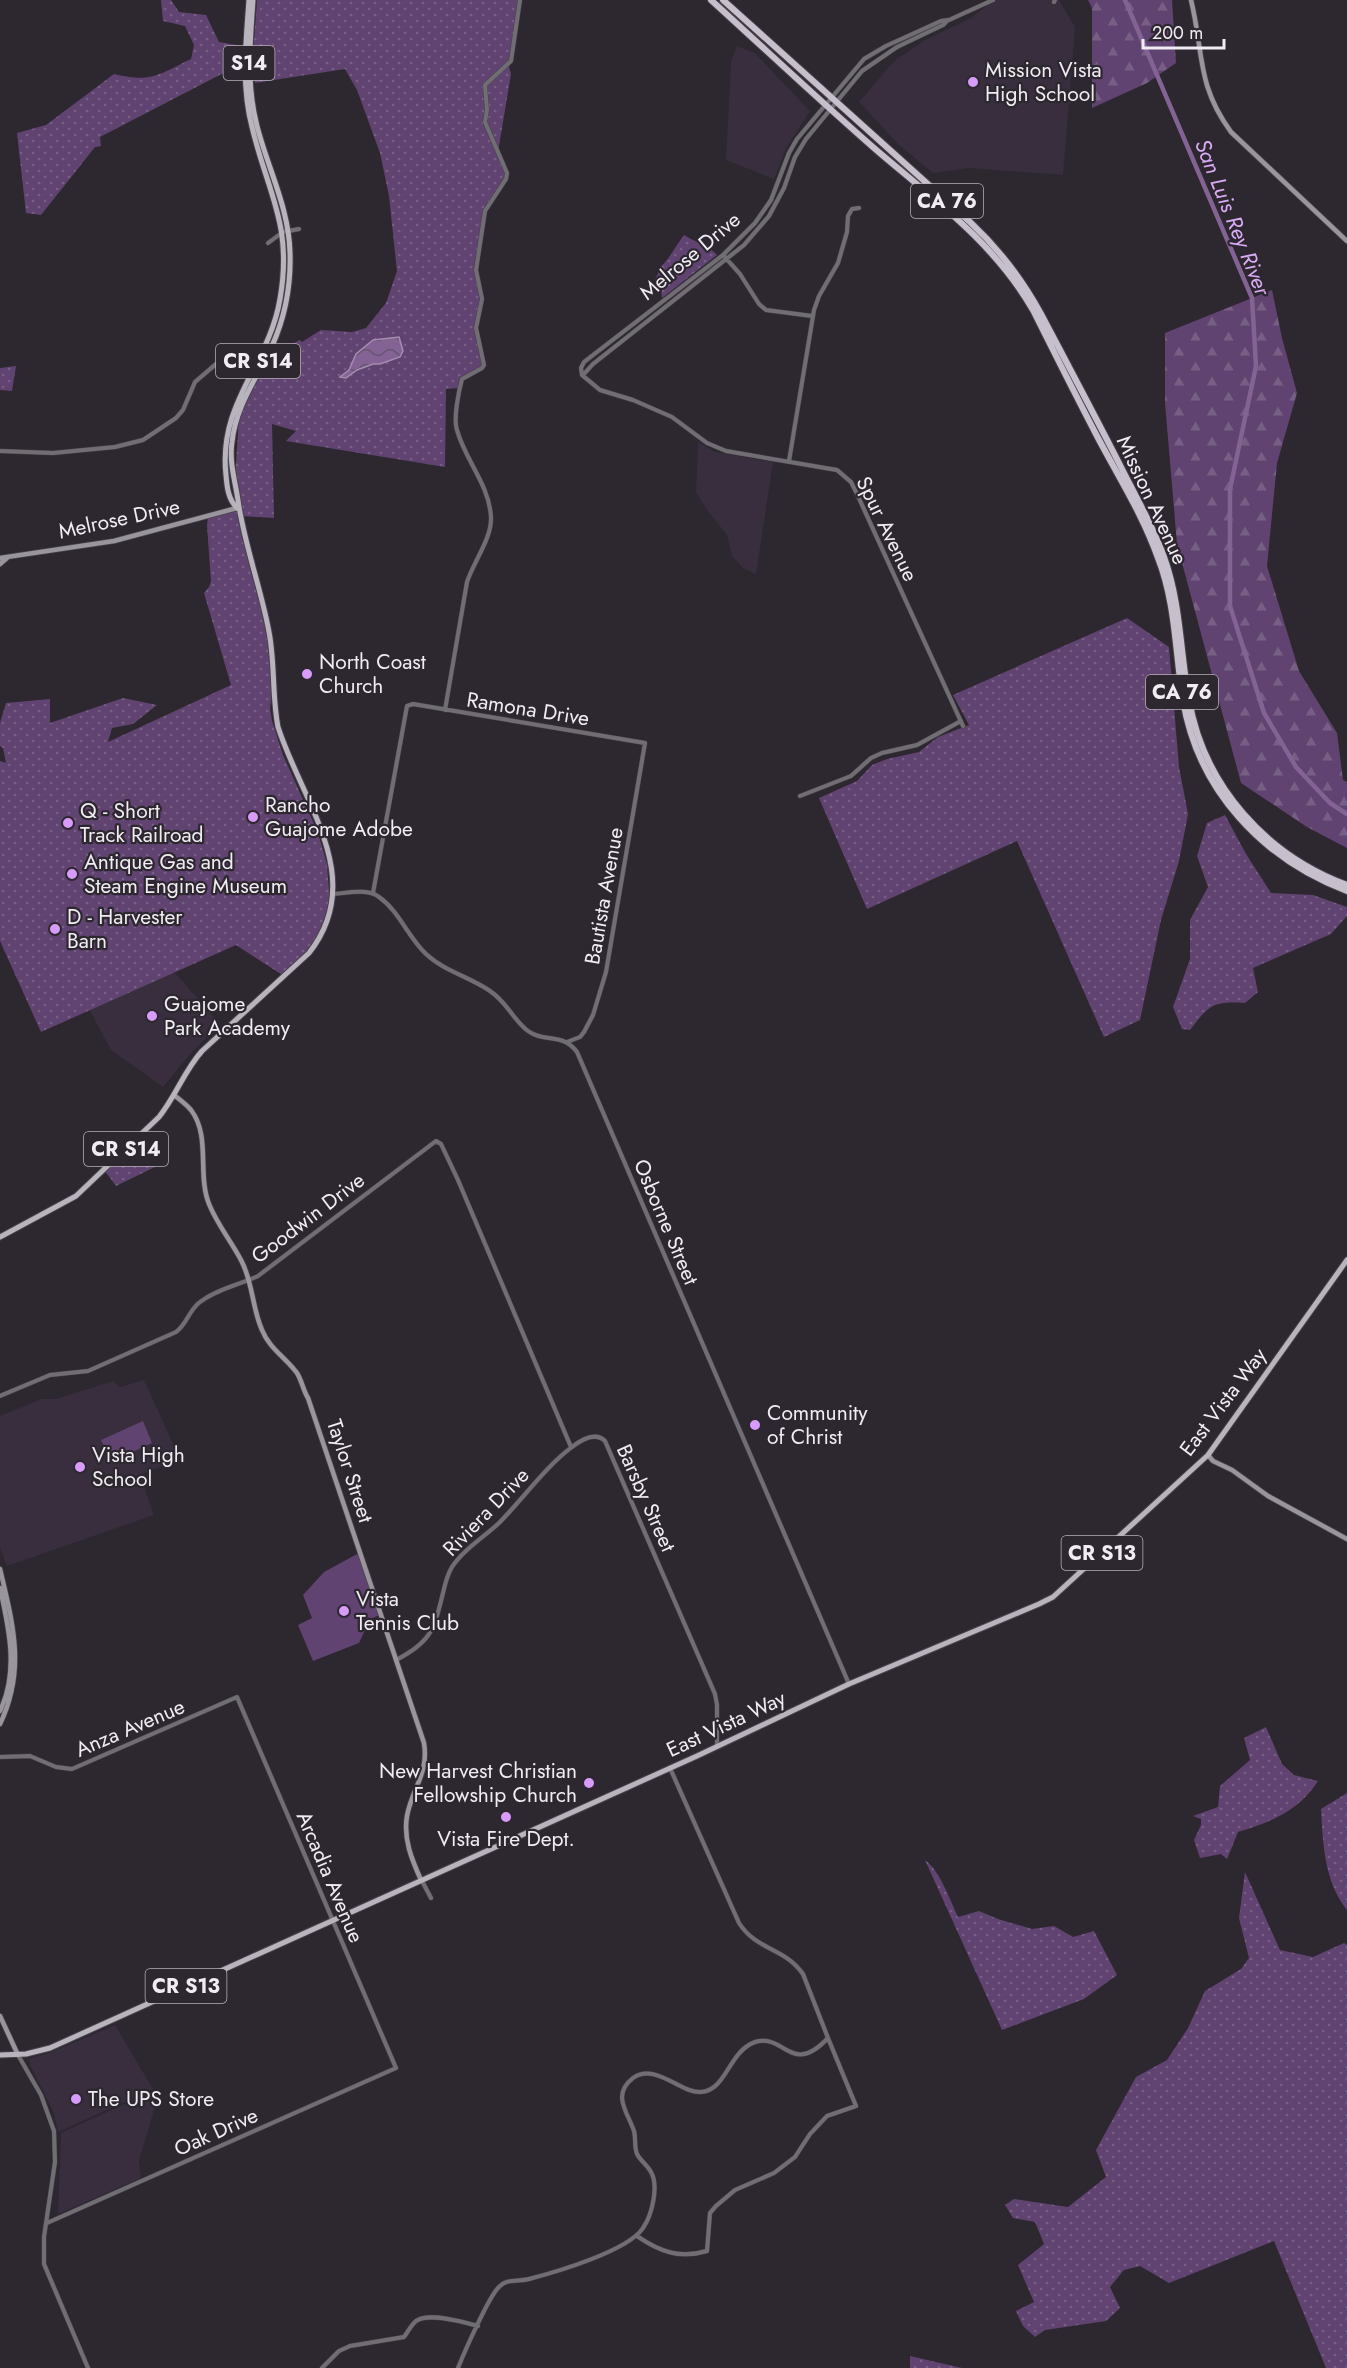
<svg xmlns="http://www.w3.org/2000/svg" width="1347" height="2368" font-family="Jost,sans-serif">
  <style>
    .built { fill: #382e3d }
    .grass { fill: url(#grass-dots) }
    .forest { fill: url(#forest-firs) }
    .pitch { fill: #604370 }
    .water { fill: url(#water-waves); stroke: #a48cb0; stroke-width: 1.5 }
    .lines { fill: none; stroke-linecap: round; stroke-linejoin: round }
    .river { stroke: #836394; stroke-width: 4.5 }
    .tertiary-casing { stroke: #48434b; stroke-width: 5 }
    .secondary-casing { stroke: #48434b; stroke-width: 6 }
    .primary-casing { stroke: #48434b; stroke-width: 7 }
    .trunk-casing { stroke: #48434b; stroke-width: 8 }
    .tertiary { stroke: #716e73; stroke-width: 4 }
    .secondary { stroke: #99959c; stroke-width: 4.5 }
    .primary { stroke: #b9b3bd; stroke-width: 5 }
    .trunk { stroke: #c7c0cc; stroke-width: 6 }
    .poi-dot { fill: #d79bf9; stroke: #2d2730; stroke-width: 2 }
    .labels { text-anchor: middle; stroke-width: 4.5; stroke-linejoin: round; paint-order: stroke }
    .shield { fill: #2d2730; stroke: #b6b1b8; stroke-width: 1.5 }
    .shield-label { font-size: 20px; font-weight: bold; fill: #f0ecf2 }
    .poi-label { font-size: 21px; fill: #f0ecf2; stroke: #2d2730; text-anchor: start }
    .street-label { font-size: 21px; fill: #f0ecf2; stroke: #2d2730 }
    .water-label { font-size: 22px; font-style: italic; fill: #daabf5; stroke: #2d2730 }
  </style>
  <defs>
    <pattern id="grass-dots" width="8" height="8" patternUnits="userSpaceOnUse" patternTransform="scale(1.5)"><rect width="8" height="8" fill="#604370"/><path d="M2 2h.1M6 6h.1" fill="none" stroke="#775e85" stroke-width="1.8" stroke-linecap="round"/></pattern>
    <pattern id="forest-firs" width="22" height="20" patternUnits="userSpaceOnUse" patternTransform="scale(1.5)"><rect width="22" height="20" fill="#604370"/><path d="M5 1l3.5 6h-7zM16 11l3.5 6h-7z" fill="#775e85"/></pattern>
    <pattern id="water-waves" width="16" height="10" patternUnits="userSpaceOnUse" patternTransform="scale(1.5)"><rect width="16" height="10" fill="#836394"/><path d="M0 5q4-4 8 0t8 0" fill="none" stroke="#66556e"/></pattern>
  </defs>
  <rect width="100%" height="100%" fill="#2d2730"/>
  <path class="built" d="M994,0H1059L1075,27L1063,175L969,168L933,173L899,145L859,102L894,61L925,40L971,18Z
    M737,46L755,53L810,111L786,148L774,179L726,160L731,61Z
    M698,442L715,452L773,462L756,574L743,568L732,556L727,535L707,510L696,492Z
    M162,958L220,1024L190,1054L163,1087L111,1050L88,1007Z
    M144,1380L180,1459L140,1475L154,1515L7,1566L0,1548V1416L42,1399H56L113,1381L120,1387Z
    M115,2025L153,2089L58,2132L54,2113L30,2065L29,2059L54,2051Z
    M153,2091L155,2107L139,2160L141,2178L58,2214L61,2133Z"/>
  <path class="grass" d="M161,0H171L179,12L206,15L219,42L242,46L237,66L100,137L101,146L95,147L41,215L26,213L17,133L46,125L114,74C151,83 158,75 191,59L194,45L185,26L163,21Z
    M257,0H521L509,67L511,74L498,152L507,175L488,205L476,270L481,292L477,322L483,366L466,376L460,388L446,389L445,467L286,441L296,431L272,424L274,518L241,516L264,611L273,683L270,708L272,721L283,755L318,833L327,864L330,905L326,922L313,946L284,976L236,945L41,1032L0,941V761L6,763L3,748L0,746V723L6,703L50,699V723L123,698L157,705L133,724L112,728L108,742L231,685L204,593L209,587L211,581L207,525L208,518L238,506L235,479L239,417L266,357L300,340L302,342L321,330L352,332L366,328L386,303L397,271L389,196L380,153L357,90L345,69L255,83L252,69Z
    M684,235C695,242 708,245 717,255L662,298L661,290L655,279L659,272L657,269C668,263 675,246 684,235Z
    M16,366L12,391L0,390V368Z
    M1127,618L1169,647L1179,767L1188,814L1179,861L1161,920L1140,1020L1104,1037L1017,841L867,909L819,798L857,781L872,765L887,759L919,752L938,737L969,725L953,695Z
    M1225,815L1246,854L1271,893L1313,895L1347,907V916L1331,934L1253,968L1258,992L1245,1003C1213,1001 1209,1005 1190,1030L1182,1029L1173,1007L1190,959V920L1208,887L1197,856L1207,823Z
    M148,1135L163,1163L116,1186L105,1171Z
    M1266,1727L1282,1764L1294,1775L1318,1781C1299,1811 1271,1822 1238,1832L1227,1859L1221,1854L1200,1858L1194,1840L1201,1825V1819L1193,1816L1218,1807L1220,1786L1250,1760L1244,1738Z
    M1347,1793V1910C1324,1881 1323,1844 1321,1809Z
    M925,1860C939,1869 951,1902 958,1917L979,1911L998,1919L1032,1929L1054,1926L1073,1937L1094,1931L1117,1975L1084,1999L1002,2030Z
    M1245,1872L1280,1950L1313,1957L1344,1943L1347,1945V2368H1326L1274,2241L1169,2283L1140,2266L1124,2270L1110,2287L1120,2308L1106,2321L1045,2330L1035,2337L1023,2326L1016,2311L1034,2302L1018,2265L1044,2244L1035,2222L1013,2218L1005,2205L1014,2199L1068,2207L1106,2177L1096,2150L1136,2077L1167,2060L1188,2028L1205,1991L1241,1969L1249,1958L1239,1918Z
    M910,2356L962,2368H910Z"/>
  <path class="forest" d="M1088,0H1172L1176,63L1147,83L1092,108V8Z
    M1272,290L1282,338L1297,393L1277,463L1267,566L1299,671L1337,733L1343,780L1347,782V848L1307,827L1241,783L1177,544L1165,403V333Z"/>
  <path class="pitch" d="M143,1421L152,1443L111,1462L101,1440Z
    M359,1553L380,1615L370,1619L359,1643L313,1661L298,1625L312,1618L303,1595L324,1572Z"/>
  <path class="water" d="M399,337L403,351L400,357L380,364H373L357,370L346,378L340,377L349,370L356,354L373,340Z"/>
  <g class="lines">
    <path class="river" d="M1125,0L1252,298L1256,366L1230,489V606L1264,713L1296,767L1330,803L1347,814"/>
    <g class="tertiary-casing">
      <path id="tertiary" d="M1054,2L1055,0
        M268,243L283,232L299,229
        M723,255L740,274L759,304L766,310L812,316
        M582,375L581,368L584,362L723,255L755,223L771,200L789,153L797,139L864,59L886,46L941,21L949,20L993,0
        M582,375L600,390L633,400L672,417L707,443L726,451L837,470L851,482L857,494L963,726
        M583,375L593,364L744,245L769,216L784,188L795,157L806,139L862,71L897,47L943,25L948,20
        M0,451L53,453L115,447L143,440L176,418L183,410L195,382L216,364L229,359L265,358
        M789,461L814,310L819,296L838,263L847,232L848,216L852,209L859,208
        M445,710L467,582C474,561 492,538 491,517C489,484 465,460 457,430C453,419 459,390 462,379L482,368L484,365L476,328L482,299L476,270L485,211L506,179L507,173L485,122L487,110L485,85L511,61L520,0
        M800,796L851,776L871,758L882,753L917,745L961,721
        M373,893L407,706L413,704L645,743L606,972L593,1015L584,1032L580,1037L567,1042
        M334,894C347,893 368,888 379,897C399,911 408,937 426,954C444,971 470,977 490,991C508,1003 513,1020 528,1031C544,1043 562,1032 577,1052L849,1684
        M0,1396L50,1375L88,1371L176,1332C187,1324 189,1310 200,1302C217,1289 239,1285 258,1276L436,1141L441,1144L458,1180L571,1447
        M396,1660C431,1642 434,1630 443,1593C445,1584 447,1575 452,1567C463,1550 484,1537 499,1523C522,1500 546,1466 572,1447C581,1440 595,1431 605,1441L715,1694L717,1705V1747
        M0,1757L30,1756L56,1767L72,1769L237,1697L396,2068L47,2223
        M422,1881L431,1898
        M18,2055L41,2095L54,2131L55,2162L44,2237V2264L88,2368
        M637,2236C660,2252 680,2259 707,2251L710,2213L716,2206L735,2190L774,2173L795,2157L810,2134L827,2116L856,2106L828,2038
        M322,2368L339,2351L350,2346L404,2337C408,2332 411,2325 416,2321C429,2312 464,2322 478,2326
        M458,2368C464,2353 489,2296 499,2287C507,2278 518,2282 529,2279C556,2272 628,2251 643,2228C652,2215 659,2186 651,2172C647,2165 640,2160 637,2154C634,2147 636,2139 634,2131C628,2113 611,2095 633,2078C655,2062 682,2094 701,2092C727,2090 728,2052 755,2042C785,2033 791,2077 828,2038L803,1974C784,1947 757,1951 739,1923L670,1768"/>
    </g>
    <g class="secondary-casing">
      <path id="secondary" d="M1191,0C1204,53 1196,84 1231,132L1347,241
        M0,558L114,541L237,508
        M0,564L7,558
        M174,1095C180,1100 186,1104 191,1110C211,1136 197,1174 209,1204C217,1224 231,1241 241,1260C253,1282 252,1308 262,1330C269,1348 286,1358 297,1373C302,1381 303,1390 308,1398L424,1743C429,1774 412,1788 407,1816C403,1839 412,1860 421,1880
        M1208,1455L1213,1461L1232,1470L1268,1496L1347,1539
        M0,1569C13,1624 26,1670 0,1724
        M0,1588C9,1628 19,1672 0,1711
        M0,2016L18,2055"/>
    </g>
    <g class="primary-casing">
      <path id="primary" d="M237,508C228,499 227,487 226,475C218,402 269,365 280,299C293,225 268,194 252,127C241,84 246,43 249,0
        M0,1237L76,1196L159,1117C176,1096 184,1071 202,1051L309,953C368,878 302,802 278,727C272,696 275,663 269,632C261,588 244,544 238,500C235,480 229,462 232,442C236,405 257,378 272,346C285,317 291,285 290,253C289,208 268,169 257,126C246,84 250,43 253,0
        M0,2055L26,2054L50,2048L697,1756L849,1684L1039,1604L1053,1597L1208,1455L1347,1260"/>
    </g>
    <g class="trunk-casing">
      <path id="trunk" d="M711,0C765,49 819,100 874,148C932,198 994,242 1033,310C1054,352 1075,394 1097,436C1118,476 1143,515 1158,558C1176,604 1175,652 1183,700C1198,791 1263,859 1347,891
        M723,0L970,222C999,249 1022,279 1041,314C1068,365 1095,416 1121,467C1136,497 1153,526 1164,557C1181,604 1180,652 1189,700C1204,786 1266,855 1347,885"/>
    </g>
    <use href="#tertiary" class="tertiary"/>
    <use href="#secondary" class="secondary"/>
    <use href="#primary" class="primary"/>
    <use href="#trunk" class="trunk"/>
  </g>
  <g class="poi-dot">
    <circle cx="973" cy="82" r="6"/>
    <circle cx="307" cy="674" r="6"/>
    <circle cx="253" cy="817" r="6"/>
    <circle cx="68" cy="823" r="6"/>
    <circle cx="72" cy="874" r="6"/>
    <circle cx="55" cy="929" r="6"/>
    <circle cx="152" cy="1016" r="6"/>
    <circle cx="755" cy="1425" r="6"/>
    <circle cx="80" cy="1467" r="6"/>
    <circle cx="344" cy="1611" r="6"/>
    <circle cx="589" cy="1783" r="6"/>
    <circle cx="506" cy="1817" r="6"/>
    <circle cx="76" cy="2099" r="6"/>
  </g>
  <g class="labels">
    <g class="shield">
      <rect x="223.5" y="46" width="51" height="34" rx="4.5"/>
      <rect x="911" y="184" width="72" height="34" rx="4.5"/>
      <rect x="216" y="344" width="84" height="34" rx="4.5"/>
      <rect x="1146" y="675" width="72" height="34" rx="4.5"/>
      <rect x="84" y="1132" width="84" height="34" rx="4.5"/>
      <rect x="1061.5" y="1536" width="81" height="34" rx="4.5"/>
      <rect x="145.5" y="1969" width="81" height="34" rx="4.5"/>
    </g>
    <g class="shield-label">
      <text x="249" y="70">S14</text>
      <text x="947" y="208">CA 76</text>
      <text x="258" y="368">CR S14</text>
      <text x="1182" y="699">CA 76</text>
      <text x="126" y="1156">CR S14</text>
      <text x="1102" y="1560">CR S13</text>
      <text x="186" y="1993">CR S13</text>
    </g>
    <g class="poi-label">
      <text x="985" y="77">Mission Vista<tspan x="985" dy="24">High School</tspan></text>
      <text x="319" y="669">North Coast<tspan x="319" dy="24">Church</tspan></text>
      <text x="265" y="812">Rancho<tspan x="265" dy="24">Guajome Adobe</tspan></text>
      <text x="80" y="818">Q - Short<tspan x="80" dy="24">Track Railroad</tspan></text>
      <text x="84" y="869">Antique Gas and<tspan x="84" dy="24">Steam Engine Museum</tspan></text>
      <text x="67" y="924">D - Harvester<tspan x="67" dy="24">Barn</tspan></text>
      <text x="164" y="1011">Guajome<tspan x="164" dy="24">Park Academy</tspan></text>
      <text x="767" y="1420">Community<tspan x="767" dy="24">of Christ</tspan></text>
      <text x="92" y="1462">Vista High<tspan x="92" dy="24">School</tspan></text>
      <text x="356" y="1606">Vista<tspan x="356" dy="24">Tennis Club</tspan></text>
      <text x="577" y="1778" text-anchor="end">New Harvest Christian<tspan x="577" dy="24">Fellowship Church</tspan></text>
      <text x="506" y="1846" text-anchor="middle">Vista Fire Dept.</text>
      <text x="88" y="2106">The UPS Store</text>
    </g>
    <g class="street-label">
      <text transform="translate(690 256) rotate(-40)" y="7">Melrose Drive</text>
      <text transform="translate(1152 500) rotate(65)" y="7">Mission Avenue</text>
      <text transform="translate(119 519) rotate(-12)" y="7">Melrose Drive</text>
      <text transform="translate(887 529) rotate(64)" y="7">Spur Avenue</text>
      <text transform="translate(528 709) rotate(9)" y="7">Ramona Drive</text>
      <text transform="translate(604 896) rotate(-80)" y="7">Bautista Avenue</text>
      <text transform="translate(308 1218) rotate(-37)" y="7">Goodwin Drive</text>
      <text transform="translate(666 1222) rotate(67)" y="7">Osborne Street</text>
      <text transform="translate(1223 1402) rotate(-53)" y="7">East Vista Way</text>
      <text transform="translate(350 1471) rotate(72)" y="7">Taylor Street</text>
      <text transform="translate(646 1498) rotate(66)" y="7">Barsby Street</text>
      <text transform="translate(486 1512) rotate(-46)" y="7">Riviera Drive</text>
      <text transform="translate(726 1724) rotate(-25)" y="7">East Vista Way</text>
      <text transform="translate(130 1728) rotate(-23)" y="7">Anza Avenue</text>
      <text transform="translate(330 1877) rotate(67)" y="7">Arcadia Avenue</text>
      <text transform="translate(216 2132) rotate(-24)" y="7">Oak Drive</text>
    </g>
    <g class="water-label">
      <text transform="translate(1233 217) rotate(68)" y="8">San Luis Rey River</text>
    </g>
  </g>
  <path d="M1143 39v9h81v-9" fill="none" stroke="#f0ecf2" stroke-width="3"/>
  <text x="1152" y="39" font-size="18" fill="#f0ecf2" stroke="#2d2730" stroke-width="4.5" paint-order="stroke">200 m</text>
</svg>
